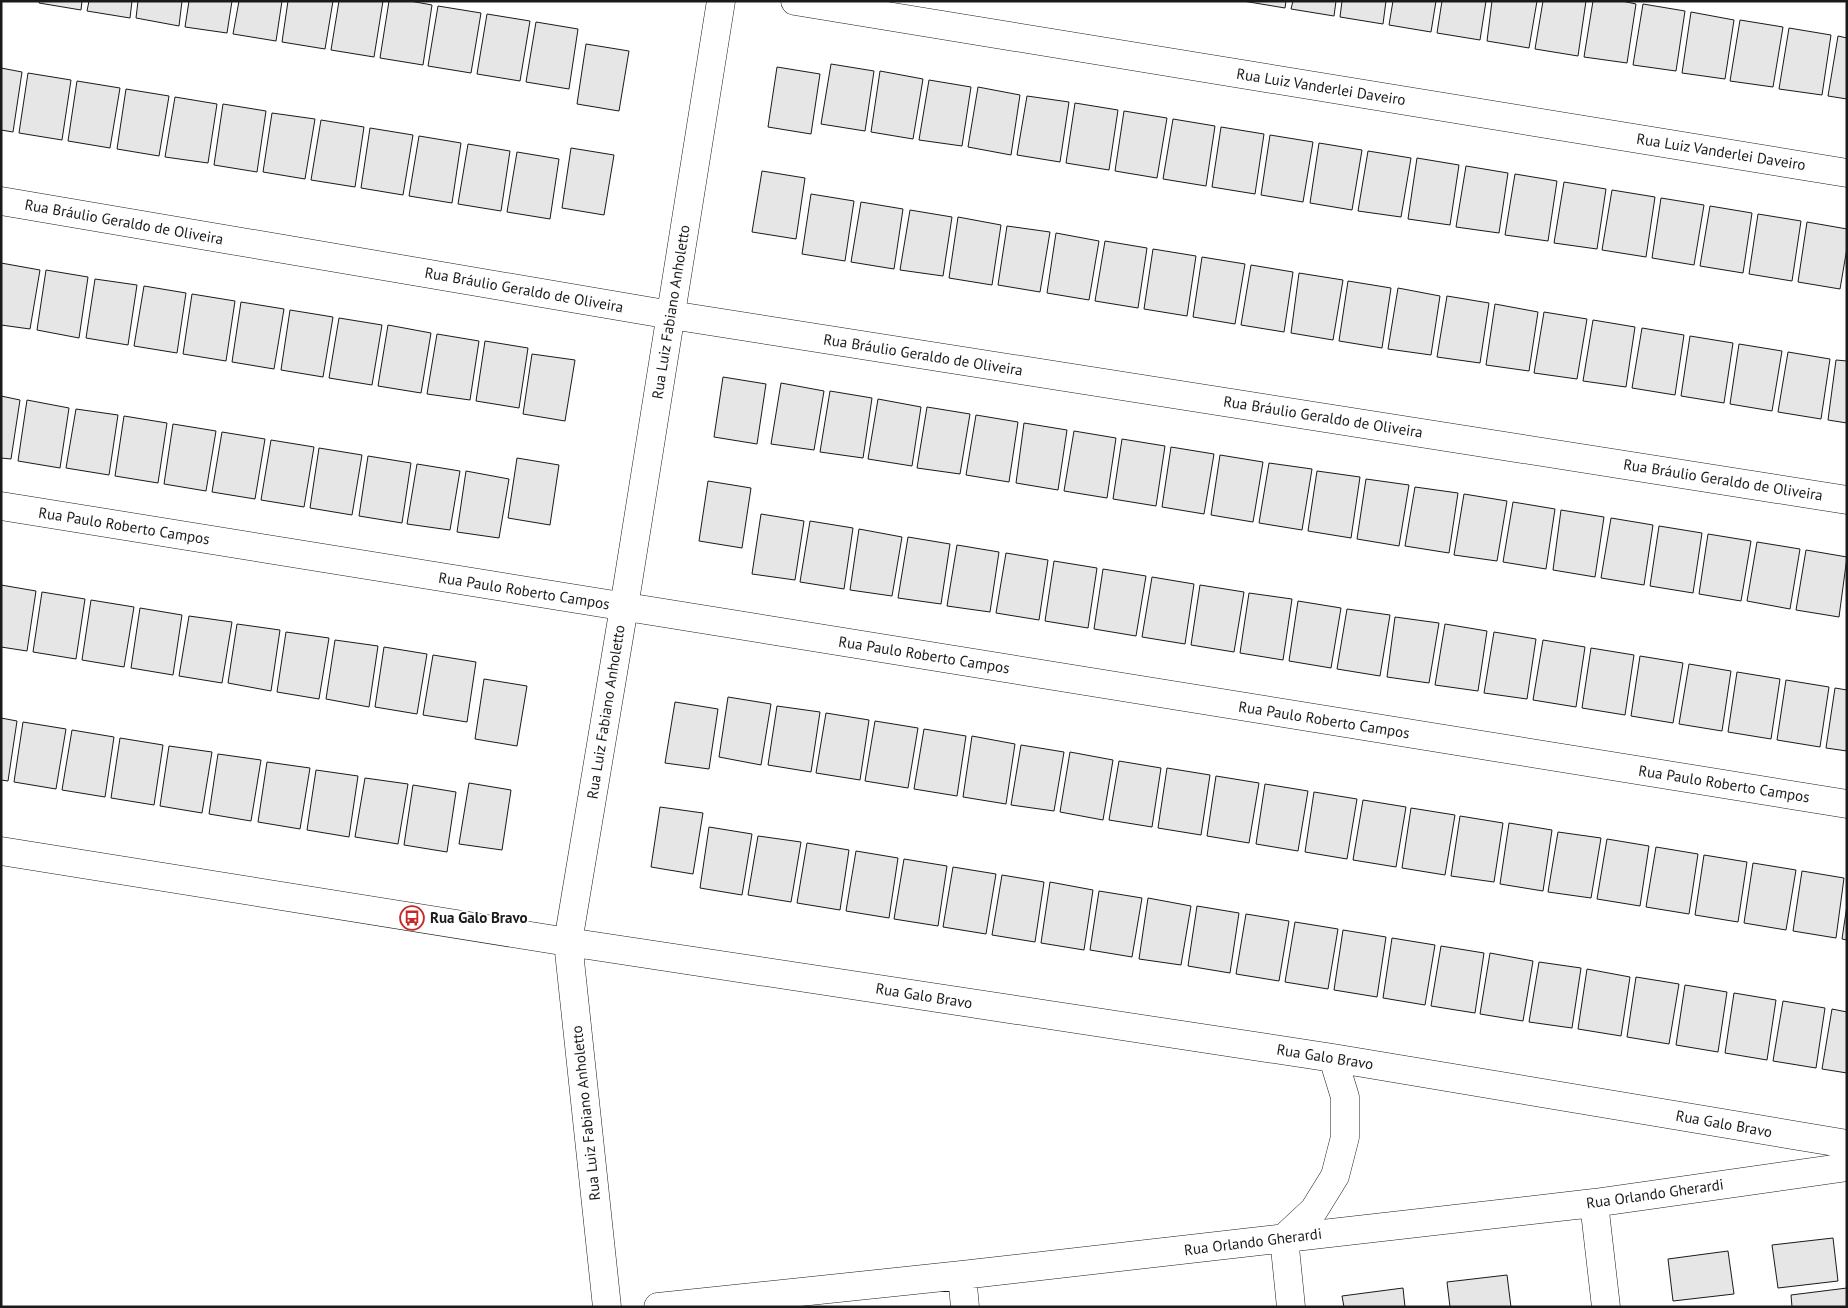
<svg xmlns="http://www.w3.org/2000/svg" width="1848" height="1308" font-family="'PT Sans',sans-serif">
  <style>
    .building { fill: #e6e6e6; stroke: #1a1a1a }
    .lines { fill: none; stroke-linecap: round; stroke-linejoin: round }
    .minor-casing { stroke: #1a1a1a; stroke-width: 29 }
    .minor { stroke: #fff; stroke-width: 28 }
    .labels { text-anchor: middle; stroke-width: 4; stroke-linejoin: round; paint-order: stroke }
    .street-label { font-size: 15px; fill: #1a1a1a; stroke: #fff }
    .poi-label { font-size: 15px; font-weight: bold; fill: #1a1a1a; stroke: #fff; text-anchor: start }
  </style>
  <rect width="100%" height="100%" fill="#fff"/>
  <path class="building" d="M39,1H82L81,10L39,3Z
    M89,1H132L130,18L87,11Z
    M138,1H182L179,26L136,18Z
    M189,1H232L227,33L185,27Z
    M239,1H282L276,41L233,34Z
    M288,1H333L325,49L282,42Z
    M339,1H383L374,57L331,50Z
    M389,1H410L432,5L423,65L380,58Z
    M1243,1H1286L1285,8Z
    M1293,1H1336L1334,16L1291,9Z
    M1342,1H1386L1383,24L1340,17Z
    M1393,1H1436L1431,32L1389,25Z
    M1442,1H1486L1480,40L1437,33Z
    M1492,1H1537L1529,48L1487,41Z
    M1543,1H1586L1578,56L1535,49Z
    M1593,1H1622L1636,4L1627,63L1584,57Z
    M1643,4L1685,11L1676,71L1633,65Z
    M438,6L481,13L471,73L428,66Z
    M1691,12L1734,20L1725,79L1682,73Z
    M487,14L530,21L520,81L477,74Z
    M1740,20L1783,27L1773,87L1730,81Z
    M536,22L578,29L569,89L526,82Z
    M1789,28L1831,35L1822,95L1779,89Z
    M1838,36L1847,38V99L1828,96Z
    M586,44L629,51L619,111L577,104Z
    M831,64L874,71L865,131L821,124Z
    M777,67L820,74L811,134L768,127Z
    M1,68L22,72L13,132L1,130Z
    M880,71L923,79L913,139L871,132Z
    M28,73L71,80L62,140L19,133Z
    M929,80L971,87L962,146L919,140Z
    M77,81L120,88L110,148L68,141Z
    M978,87L1020,95L1011,155L968,147Z
    M126,89L169,96L159,156L117,149Z
    M1027,96L1069,102L1060,162L1017,155Z
    M175,97L217,104L208,163L165,157Z
    M1075,103L1118,110L1109,170L1066,163Z
    M223,104L266,111L257,172L214,165Z
    M1124,111L1167,118L1157,178L1115,171Z
    M272,113L315,119L305,179L263,172Z
    M1173,119L1215,126L1206,186L1163,179Z
    M321,120L364,127L355,187L311,180Z
    M1221,127L1264,134L1255,194L1212,187Z
    M370,128L413,135L403,195L361,188Z
    M1270,135L1313,142L1303,202L1261,195Z
    M419,136L461,143L452,203L409,196Z
    M1319,143L1362,150L1352,210L1310,203Z
    M468,144L510,151L501,211L458,204Z
    M571,148L614,155L604,215L562,208Z
    M1368,151L1411,158L1401,217L1358,211Z
    M517,152L559,159L550,219L507,212Z
    M1417,158L1459,165L1450,225L1408,219Z
    M1466,166L1508,173L1499,233L1456,227Z
    M762,171L805,178L796,239L752,232Z
    M1515,174L1557,181L1548,241L1505,235Z
    M1564,182L1606,189L1597,249L1554,243Z
    M1612,190L1655,197L1646,257L1602,250Z
    M811,194L854,201L845,261L802,254Z
    M1661,198L1704,205L1694,265L1652,258Z
    M861,202L903,209L894,269L851,262Z
    M1710,206L1752,213L1743,273L1700,266Z
    M910,210L952,217L943,276L900,270Z
    M1758,214L1801,221L1792,281L1749,274Z
    M958,217L1001,225L992,285L949,278Z
    M1807,222L1847,229V248L1840,289L1798,282Z
    M1007,226L1050,232L1040,292L998,285Z
    M1056,233L1099,241L1089,300L1047,293Z
    M1105,241L1147,248L1138,308L1095,301Z
    M1153,249L1196,256L1187,316L1144,309Z
    M1202,257L1245,264L1235,324L1193,317Z
    M1,263L40,270L30,329L1,325Z
    M1251,265L1293,272L1284,332L1241,325Z
    M46,270L88,277L79,338L37,330Z
    M1299,273L1343,280L1333,340L1291,333Z
    M95,279L137,285L128,345L86,338Z
    M1348,281L1391,288L1382,348L1339,341Z
    M144,286L186,293L177,353L134,346Z
    M1398,288L1440,296L1431,355L1388,349Z
    M192,294L235,301L226,361L183,354Z
    M1447,296L1489,303L1480,363L1437,357Z
    M241,302L284,309L274,369L232,362Z
    M1495,304L1538,312L1529,371L1486,365Z
    M290,310L333,317L323,377L281,370Z
    M1544,312L1587,319L1577,379L1534,373Z
    M339,318L382,325L372,385L329,378Z
    M1593,320L1635,327L1626,387L1583,381Z
    M388,325L431,333L421,393L378,386Z
    M1642,328L1684,335L1675,395L1632,388Z
    M437,334L479,341L470,400L427,394Z
    M1690,336L1733,343L1724,403L1681,396Z
    M485,341L528,348L519,408L476,401Z
    M1739,344L1782,351L1772,411L1730,404Z
    M1788,352L1830,359L1821,419L1778,412Z
    M532,354L575,360L565,421L523,414Z
    M1836,360L1847,361V423L1828,420Z
    M723,377L766,384L757,444L714,437Z
    M781,383L824,391L814,450L771,444Z
    M830,391L872,398L863,458L820,452Z
    M1,396L20,400L11,459L1,458Z
    M878,399L921,407L912,466L868,459Z
    M27,400L69,408L60,468L18,461Z
    M927,407L970,414L960,474L917,468Z
    M76,409L118,415L109,475L66,468Z
    M976,415L1018,422L1009,482L966,475Z
    M124,416L167,423L158,483L115,476Z
    M1024,423L1067,430L1058,490L1016,483Z
    M173,424L216,431L206,491L164,484Z
    M1074,431L1116,438L1107,498L1064,491Z
    M222,432L265,439L255,499L212,492Z
    M1122,439L1165,446L1156,506L1113,499Z
    M271,440L314,447L304,507L261,500Z
    M1171,447L1214,454L1204,514L1162,507Z
    M319,448L362,455L352,515L310,508Z
    M1220,455L1263,462L1253,522L1211,515Z
    M368,456L411,463L402,523L359,516Z
    M517,458L559,465L550,525L508,518Z
    M1269,463L1312,469L1302,530L1259,523Z
    M417,464L460,471L450,530L407,524Z
    M466,471L509,479L499,538L457,532Z
    M1317,471L1360,477L1351,538L1308,531Z
    M1366,479L1409,485L1399,546L1357,539Z
    M708,481L751,488L742,548L699,541Z
    M1415,487L1458,493L1449,553L1405,546Z
    M1464,494L1507,501L1497,561L1454,555Z
    M1513,502L1555,509L1546,569L1503,562Z
    M1561,510L1604,517L1595,577L1553,570Z
    M761,514L804,521L795,580L752,574Z
    M1611,518L1653,525L1644,585L1601,578Z
    M810,521L853,528L844,589L800,582Z
    M1659,526L1702,533L1693,593L1650,586Z
    M859,529L902,537L892,596L850,590Z
    M1708,534L1751,541L1741,601L1699,594Z
    M908,537L950,544L941,604L898,598Z
    M1757,542L1800,549L1790,609L1747,601Z
    M957,545L999,552L990,612L947,606Z
    M1806,550L1847,557L1839,617L1796,610Z
    M1006,553L1048,560L1039,620L996,613Z
    M1054,561L1097,568L1088,628L1045,621Z
    M1103,569L1146,576L1136,636L1094,629Z
    M1152,577L1194,584L1185,644L1142,637Z
    M1,585L36,591L27,651L1,647Z
    M1200,585L1244,592L1234,652L1191,645Z
    M42,592L85,599L76,659L33,652Z
    M1249,593L1292,599L1283,660L1240,653Z
    M91,600L134,607L124,667L82,660Z
    M1298,601L1341,608L1331,668L1289,661Z
    M140,608L182,615L173,675L131,668Z
    M1347,609L1390,615L1380,676L1337,669Z
    M189,616L232,622L222,683L179,676Z
    M1395,617L1439,623L1429,683L1387,677Z
    M237,624L280,630L271,691L228,683Z
    M1445,624L1487,631L1478,691L1435,685Z
    M286,632L329,638L319,699L277,692Z
    M1494,632L1536,639L1527,699L1484,693Z
    M335,640L378,646L369,707L326,699Z
    M1543,640L1585,647L1576,707L1533,700Z
    M384,647L427,654L417,714L375,707Z
    M1591,648L1634,655L1625,715L1582,708Z
    M433,655L476,662L467,722L423,715Z
    M1640,656L1683,663L1673,723L1631,716Z
    M1689,664L1731,671L1722,731L1679,724Z
    M1737,672L1780,679L1771,739L1728,732Z
    M484,679L527,686L517,746L475,739Z
    M1786,680L1829,687L1820,747L1777,740Z
    M1835,688L1847,690V751L1826,748Z
    M728,697L771,704L761,765L719,757Z
    M675,702L718,709L709,769L665,763Z
    M777,706L820,712L811,772L768,765Z
    M826,713L869,720L860,780L816,773Z
    M1,718L17,721L8,781L1,780Z
    M875,721L918,728L908,788L865,781Z
    M23,722L66,729L56,789L14,782Z
    M924,729L966,736L957,796L914,789Z
    M72,730L114,737L105,797L62,790Z
    M972,736L1015,744L1006,804L963,797Z
    M120,738L163,745L154,805L111,798Z
    M1021,745L1064,752L1054,811L1011,805Z
    M169,746L212,752L202,813L160,806Z
    M1070,752L1113,760L1103,820L1060,812Z
    M218,754L261,760L251,821L209,814Z
    M1119,761L1161,768L1152,827L1109,820Z
    M267,762L310,768L300,829L258,822Z
    M1167,768L1210,775L1201,835L1158,828Z
    M316,770L358,776L349,837L307,830Z
    M1216,776L1259,783L1249,843L1207,836Z
    M365,778L408,784L398,844L355,837Z
    M469,783L511,790L502,850L459,844Z
    M1265,784L1308,791L1298,851L1256,844Z
    M413,785L456,792L447,852L404,845Z
    M1314,792L1357,799L1347,859L1305,852Z
    M1363,800L1406,807L1396,867L1353,860Z
    M660,807L703,813L693,874L651,867Z
    M1411,808L1455,815L1445,875L1402,868Z
    M1460,816L1503,823L1494,882L1451,876Z
    M1509,823L1552,830L1543,891L1500,884Z
    M709,827L752,834L742,895L700,888Z
    M1558,832L1601,838L1591,898L1548,892Z
    M758,836L801,842L791,902L748,895Z
    M1607,839L1649,846L1640,906L1597,899Z
    M807,843L849,850L840,910L797,903Z
    M1656,847L1698,854L1689,914L1646,907Z
    M856,851L898,858L889,918L846,911Z
    M1704,855L1747,862L1738,922L1695,915Z
    M904,859L947,866L938,926L894,919Z
    M1753,863L1796,870L1786,930L1744,923Z
    M953,867L996,874L986,934L943,927Z
    M1802,871L1844,878L1836,938L1793,931Z
    M1002,875L1044,882L1035,942L992,935Z
    M1050,882L1093,890L1084,950L1041,943Z
    M1099,891L1142,898L1132,957L1090,950Z
    M1148,898L1191,906L1181,965L1139,959Z
    M1847,905V940L1842,939Z
    M1197,906L1239,913L1230,973L1188,966Z
    M1246,914L1289,921L1279,981L1236,974Z
    M1295,922L1338,929L1328,989L1285,982Z
    M1343,930L1386,937L1377,997L1334,990Z
    M1392,938L1435,945L1425,1005L1383,998Z
    M1441,946L1484,953L1475,1013L1431,1006Z
    M1490,953L1533,961L1523,1021L1480,1014Z
    M1539,962L1581,968L1572,1028L1529,1022Z
    M1587,969L1630,977L1621,1036L1578,1029Z
    M1636,977L1679,984L1669,1044L1627,1037Z
    M1685,985L1727,992L1718,1052L1676,1045Z
    M1734,993L1776,1000L1767,1060L1725,1053Z
    M1783,1001L1825,1008L1816,1068L1773,1061Z
    M1832,1009L1847,1012V1073L1822,1069Z
    M1833,1238L1838,1281L1778,1288L1772,1245Z
    M1728,1251L1734,1294L1673,1301L1668,1259Z
    M1507,1275L1511,1307H1450L1447,1282Z
    M1403,1288L1405,1307H1344L1342,1296Z
    M1847,1288V1307H1792L1791,1295Z"/>
  <g class="lines">
    <g class="minor-casing">
      <path id="minor" d="M795,1L1847,173
        M1,201L671,315L1847,500
        M1,506L1847,804
        M1,851L568,942L1333,1058L1847,1144
        M1594,1203L1606,1307
        M962,1275L965,1307
        M607,1307L568,942L624,607L721,1
        M658,1307L962,1275L1594,1203L1847,1167
        M1291,1307L1284,1238L1314,1210L1335,1176L1345,1137V1097L1333,1058"/>
    </g>
    <use href="#minor" class="minor"/>
  </g>
  <defs>
    <g id="bus-ring" transform="scale(1.25)"><circle r="9.5" fill="#fff" stroke="#c62828" stroke-width="1.5"/><path d="M-5-6H5V4H4V6H2V4H-2V6H-4V4H-5ZM-3.5-4V0h7V-4ZM-3.5 1.2v1.5H-2V1.2ZM2 1.2v1.5H3.5V1.2Z" fill="#c62828"/></g>
  </defs>
  <g fill-rule="evenodd">
    <use href="#bus-ring" x="412" y="918"/>
  </g>
  <g class="labels">
    <g class="street-label">
      <text transform="translate(1321 87) rotate(9)" y="5">Rua Luiz Vanderlei Daveiro</text>
      <text transform="translate(1721 152) rotate(9)" y="5">Rua Luiz Vanderlei Daveiro</text>
      <text transform="translate(124 222) rotate(10)" y="5">Rua Bráulio Geraldo de Oliveira</text>
      <text transform="translate(524 290) rotate(10)" y="5">Rua Bráulio Geraldo de Oliveira</text>
      <text transform="translate(671 312) rotate(-81)" y="5">Rua Luiz Fabiano Anholetto</text>
      <text transform="translate(923 355) rotate(9)" y="5">Rua Bráulio Geraldo de Oliveira</text>
      <text transform="translate(1323 417) rotate(9)" y="5">Rua Bráulio Geraldo de Oliveira</text>
      <text transform="translate(1723 480) rotate(9)" y="5">Rua Bráulio Geraldo de Oliveira</text>
      <text transform="translate(124 526) rotate(9)" y="5">Rua Paulo Roberto Campos</text>
      <text transform="translate(524 591) rotate(9)" y="5">Rua Paulo Roberto Campos</text>
      <text transform="translate(924 655) rotate(9)" y="5">Rua Paulo Roberto Campos</text>
      <text transform="translate(606 712) rotate(-81)" y="5">Rua Luiz Fabiano Anholetto</text>
      <text transform="translate(1324 720) rotate(9)" y="5">Rua Paulo Roberto Campos</text>
      <text transform="translate(1724 784) rotate(9)" y="5">Rua Paulo Roberto Campos</text>
      <text transform="translate(924 996) rotate(9)" y="5">Rua Galo Bravo</text>
      <text transform="translate(1325 1057) rotate(9)" y="5">Rua Galo Bravo</text>
      <text transform="translate(586 1113) rotate(-96)" y="5">Rua Luiz Fabiano Anholetto</text>
      <text transform="translate(1724 1124) rotate(10)" y="5">Rua Galo Bravo</text>
      <text transform="translate(1655 1194) rotate(-8)" y="5">Rua Orlando Gherardi</text>
      <text transform="translate(1253 1242) rotate(-7)" y="5">Rua Orlando Gherardi</text>
    </g>
    <g class="poi-label">
      <text x="430" y="923">Rua Galo Bravo</text>
    </g>
  </g>
  <rect width="1848" height="1308" fill="none" stroke="#1a1a1a" stroke-width="5"/>
</svg>
